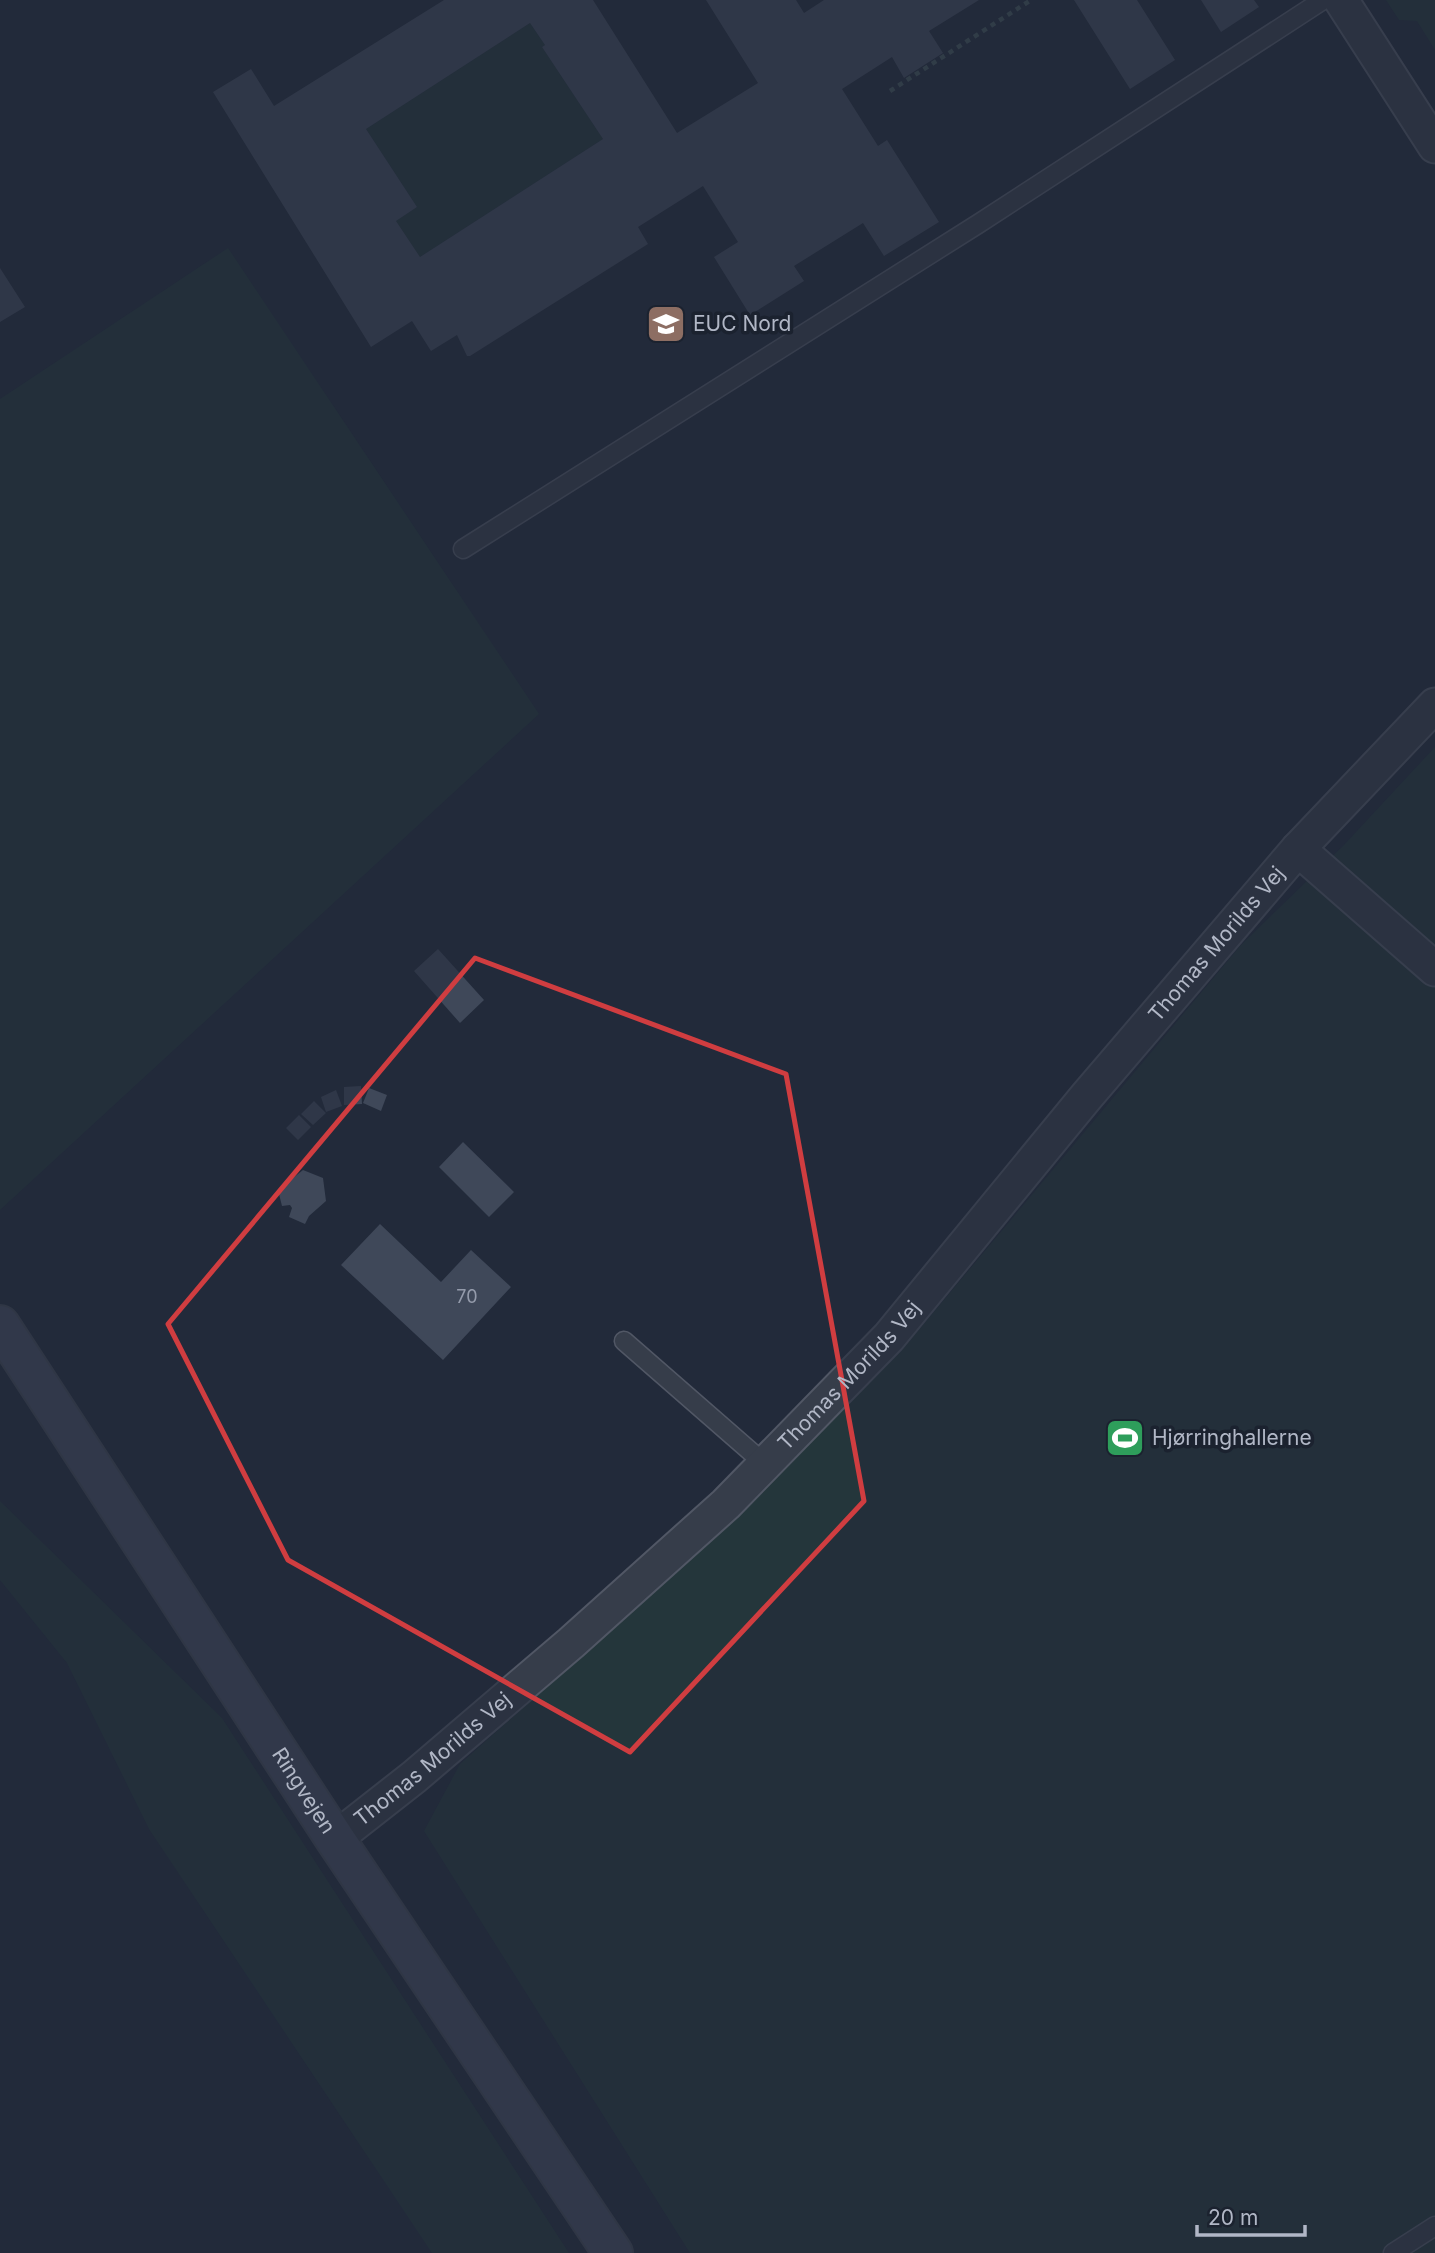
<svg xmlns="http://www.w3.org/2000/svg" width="1435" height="2253" font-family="Inter,sans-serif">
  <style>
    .green { fill: #24363b }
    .building { fill: #3f4859; fill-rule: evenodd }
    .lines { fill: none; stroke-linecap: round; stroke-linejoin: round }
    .service-casing { stroke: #515765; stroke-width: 21 }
    .minor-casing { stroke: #515765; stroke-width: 37 }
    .secondary-casing { stroke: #3f4653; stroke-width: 42 }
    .path { stroke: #425358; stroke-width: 4.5; stroke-dasharray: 5 5; stroke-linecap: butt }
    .service { stroke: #363d4a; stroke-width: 18 }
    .minor { stroke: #363d4a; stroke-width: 33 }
    .secondary { stroke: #444b5d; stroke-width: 38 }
    .marked { fill: none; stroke: #d03d40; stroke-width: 5; stroke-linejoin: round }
    .labels { text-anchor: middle; stroke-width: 7; stroke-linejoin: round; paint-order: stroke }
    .number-label { font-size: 18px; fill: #949bab }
    .poi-label { font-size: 21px; fill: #b1b7c6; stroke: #1b222f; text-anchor: start }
    .street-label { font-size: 21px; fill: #b1b7c6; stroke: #1b222f }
  </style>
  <rect width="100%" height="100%" fill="#222a3a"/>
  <path class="green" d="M1386,0H1435V50L1417,21L1399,20Z
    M530,23L545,45L542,47L603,139L420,257L396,221L417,207L366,129Z
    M228,248L539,714L0,1210V399Z
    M1435,747V2253H690L424,1831L460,1764L727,1526L902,1350L1241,945L1343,846Z
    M0,1501L222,1718L569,2253H432L149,1829L67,1663L0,1580Z"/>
  <path class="building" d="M444,0H593L677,133L758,83L706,0H796L804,13L824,0H979L929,31L943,53L904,78L892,57L842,89L878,146L887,140L939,222L884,256L863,223L794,266L804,281L750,315L714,257L738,242L703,186L638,227L648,244L470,356H467L457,335L431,351L412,321L371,347L213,92L251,69L274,106ZM530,23L545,45L542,47L603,139L420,257L396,221L417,207L366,129Z
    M1074,0H1137L1175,60L1130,89Z
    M1201,0H1254L1259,7L1221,32Z
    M0,268L25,307L0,322Z
    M438,949L484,1000L460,1023L414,971Z
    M361,1086L362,1104L344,1105V1087Z
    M369,1088L387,1095L381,1111L363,1103Z
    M336,1090L342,1106L326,1112L321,1097Z
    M314,1101L326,1113L313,1125L301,1114Z
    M299,1115L311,1127L298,1140L286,1128Z
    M463,1142L514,1192L489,1217L439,1167Z
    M303,1170L323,1178L326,1201L309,1216L305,1224L289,1217L292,1208L290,1205L282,1206L278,1190Z
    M380,1224L441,1282L471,1250L511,1287L443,1360L341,1265Z"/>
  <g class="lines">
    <g class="service-casing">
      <path id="service" d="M463,549L978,224L1323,0
        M624,1341L765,1464
        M1393,2253L1435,2226"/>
    </g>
    <g class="minor-casing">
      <g id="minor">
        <path d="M1341,0L1435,146"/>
        <path d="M1298,849L1435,969"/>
        <path id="s1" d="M335,1839L414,1777L571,1643L726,1504L889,1337L1086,1097L1298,849L1435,705"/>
      </g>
    </g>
    <g class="secondary-casing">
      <g id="secondary">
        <path id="s2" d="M0,1325L335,1839L613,2253"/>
      </g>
    </g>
    <path class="path" d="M890,91L1031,0"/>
    <use href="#service" class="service"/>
    <use href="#minor" class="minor"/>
    <use href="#secondary" class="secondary"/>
  </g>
  <path d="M0 0H1435V2253H0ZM475,958L786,1074L864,1501L630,1752L288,1560L168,1324Z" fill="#222a3a" fill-opacity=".55" fill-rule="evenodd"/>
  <path class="marked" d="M475,958L786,1074L864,1501L630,1752L288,1560L168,1324Z"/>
  <defs>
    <g id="school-square" transform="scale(2.0125)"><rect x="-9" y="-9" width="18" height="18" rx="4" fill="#8d6e63" stroke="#1b222f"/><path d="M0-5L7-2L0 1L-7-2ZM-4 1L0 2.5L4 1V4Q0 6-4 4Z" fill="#fff"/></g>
    <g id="stadium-square" transform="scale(2.0125)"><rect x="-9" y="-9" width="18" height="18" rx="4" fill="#2e9e5b" stroke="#1b222f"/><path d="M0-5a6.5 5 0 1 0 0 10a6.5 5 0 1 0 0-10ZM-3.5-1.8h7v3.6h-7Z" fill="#fff"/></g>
  </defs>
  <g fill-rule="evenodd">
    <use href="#school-square" x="666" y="324"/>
    <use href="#stadium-square" x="1125" y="1438"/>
  </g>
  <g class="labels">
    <g class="number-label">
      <text x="467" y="1303">70</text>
    </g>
    <g class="poi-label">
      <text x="693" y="331">EUC Nord</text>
      <text x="1152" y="1445">Hjørringhallerne</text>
    </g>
    <g class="street-label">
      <text dy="7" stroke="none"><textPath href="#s1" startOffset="1260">Thomas Morilds Vej</textPath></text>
      <text dy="7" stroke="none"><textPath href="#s1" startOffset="693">Thomas Morilds Vej</textPath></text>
      <text dy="7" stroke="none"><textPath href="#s1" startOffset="126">Thomas Morilds Vej</textPath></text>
      <text dy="7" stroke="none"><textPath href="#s2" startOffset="556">Ringvejen</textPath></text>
    </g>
  </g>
  <path d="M1197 2225v10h108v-10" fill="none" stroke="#b1b7c6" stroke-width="3.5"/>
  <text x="1208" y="2225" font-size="21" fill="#b1b7c6" stroke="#1b222f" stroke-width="5" paint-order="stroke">20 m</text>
</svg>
